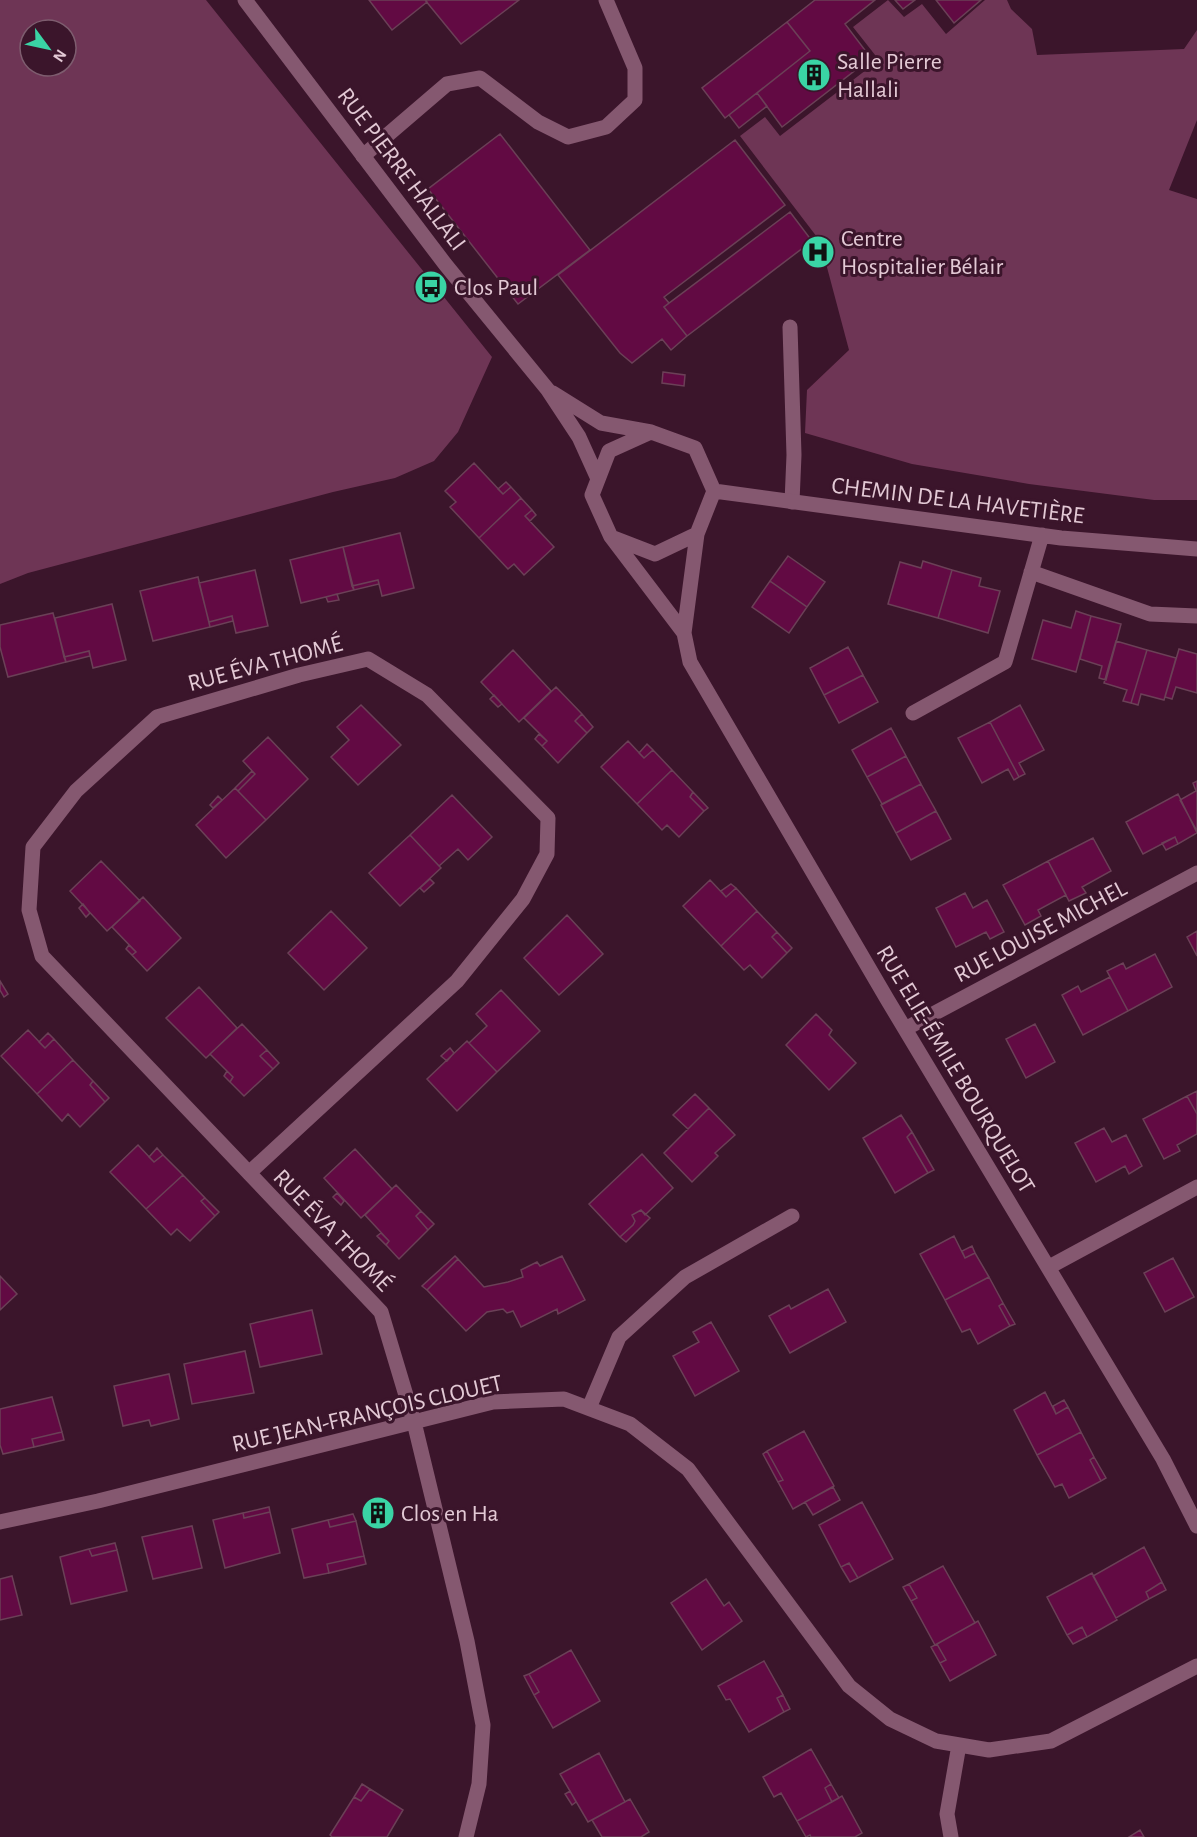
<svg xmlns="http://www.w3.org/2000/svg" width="1197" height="1837" font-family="'Alegreya Sans',sans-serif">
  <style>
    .green { fill: #6e3555; fill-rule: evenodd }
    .building { fill: #620a43; stroke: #6b4057; stroke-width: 1.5 }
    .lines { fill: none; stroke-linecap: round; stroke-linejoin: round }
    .lane { stroke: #855870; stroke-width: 15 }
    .street { stroke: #855870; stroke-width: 15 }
    .labels { text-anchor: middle; stroke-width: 6; stroke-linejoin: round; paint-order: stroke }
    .poi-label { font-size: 24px; fill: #e3c9d5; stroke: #3b152b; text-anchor: start }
    .street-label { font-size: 24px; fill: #e3c9d5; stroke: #3b152b }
  </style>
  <rect width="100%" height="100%" fill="#3b152b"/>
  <path class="green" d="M0,0H206L492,357L458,432L434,461L395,478L333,492L28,573L0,584ZM30,30H66V66H30Z
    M888,0L904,17L922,4L946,34L985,0H1007L1011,9L1032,29L1037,55L1184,49L1197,30V120L1169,190L1197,199V500H1154L1029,484L912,464L805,433L807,390L849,350L820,241L740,136L765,117L780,136L879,60L853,27Z"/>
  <path class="building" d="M369,0H425L427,2L392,30Z
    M425,0H519L461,44Z
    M815,0H875L845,24L871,58L782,127L757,93L810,51L787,22Z
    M895,0H915L903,9Z
    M936,0H981L954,23Z
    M787,22L810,51L725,118L702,88Z
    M757,93L767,106L739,128L729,115Z
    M500,134L590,250L518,304L428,189Z
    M735,140L785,205L664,297L669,303L664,307L687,336L671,350L662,339L632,363L620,353L558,275Z
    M790,212L812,241L687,336L664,307Z
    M663,372L685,375L684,386L662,383Z
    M474,463L503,494L511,487L521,498L479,538L450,507L456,502L445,491Z
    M506,482L511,487L503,494L498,489Z
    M521,498L532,510L525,516L554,547L524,575L514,564L508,569L479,538Z
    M532,510L536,515L530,521L525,516Z
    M400,533L414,588L382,596L378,580L352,586L343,547Z
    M343,547L354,590L301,603L290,560Z
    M788,556L825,582L807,607L770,581Z
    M923,561L952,570L938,618L888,604L900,562L921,568Z
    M255,570L268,626L236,633L232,616L209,622L199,583Z
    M952,570L981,578L979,586L1000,591L988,633L938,618Z
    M198,577L210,627L153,641L140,591Z
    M378,580L379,584L354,590L352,586Z
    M770,581L807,607L789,633L752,607Z
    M337,594L339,600L328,602L326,597Z
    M112,604L126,660L93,668L89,651L64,657L55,618Z
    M1076,611L1091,616L1076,672L1032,659L1043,620L1071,628Z
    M53,613L66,662L8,677L0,647V625Z
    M232,616L233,621L210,627L209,622Z
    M1091,616L1121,624L1106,680L1099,678L1102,666L1080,659Z
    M1116,641L1147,650L1131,703L1123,701L1127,690L1104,683Z
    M848,647L863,675L824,695L810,668Z
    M1179,649L1197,654V693L1176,687L1172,699L1165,697Z
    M513,650L551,691L519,722L481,682Z
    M1147,650L1176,658L1164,700L1141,694L1138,705L1131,703Z
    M89,651L90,656L66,662L64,657Z
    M863,675L878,702L839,723L824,695Z
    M556,687L582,714L575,721L587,733L558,763L542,746L547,741L524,718Z
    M494,695L502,704L498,707L490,699Z
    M361,705L401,745L358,785L331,757L349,740L337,727Z
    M1020,705L1044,750L1019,763L1025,774L1019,777L990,722Z
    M582,714L593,727L587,733L575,721Z
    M990,722L1019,777L1014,780L1008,769L982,783L958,738Z
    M891,728L906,756L867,777L852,750Z
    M539,734L547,741L542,746L535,739Z
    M268,737L308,779L266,820L238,791L255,774L243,761Z
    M628,741L644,758L653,750L672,770L637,804L601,767Z
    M647,744L653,750L644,758L639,753Z
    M906,756L921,784L882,804L867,777Z
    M672,770L693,792L690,797L704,811L679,837L667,825L662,830L637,804Z
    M252,771L255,774L238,791L235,788Z
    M1197,781V831L1180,800L1196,791L1193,783Z
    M921,784L936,811L896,833L881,805Z
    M235,788L266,820L226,858L196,825Z
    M693,792L708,808L704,811L690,797Z
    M1178,794L1197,833L1178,844L1175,837L1143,854L1126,822Z
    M452,795L492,837L468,860L458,849L439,866L410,835Z
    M218,796L222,800L213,808L210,805Z
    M936,811L951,839L911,860L896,833Z
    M410,835L441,868L400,906L369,873Z
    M1175,837L1178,844L1166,850L1162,843Z
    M1093,838L1111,871L1082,887L1086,893L1069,901L1048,861Z
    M101,861L140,901L107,931L70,891Z
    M1048,861L1066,895L1038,910L1041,916L1025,925L1003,885Z
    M430,879L434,883L424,892L420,888Z
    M710,880L726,897L736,888L757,911L721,946L683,906Z
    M731,884L736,888L726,897L721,891Z
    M965,893L973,908L987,900L1004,932L990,939L986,932L956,947L936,908Z
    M143,897L181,938L147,971L132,955L136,952L112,927Z
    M83,904L90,913L86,917L79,908Z
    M331,911L367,948L324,990L288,953Z
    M757,911L777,932L772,937L787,953L762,978L750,965L744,970L721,946Z
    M567,915L603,954L559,995L524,958Z
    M1197,931V956L1187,937Z
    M777,932L792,948L787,953L772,937Z
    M129,945L136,952L132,955L126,949Z
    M1155,954L1172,987L1128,1011L1107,971L1123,963L1126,969Z
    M1110,977L1128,1011L1083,1035L1062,995L1078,986L1081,992Z
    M0,981L8,994L4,997L0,990Z
    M199,987L237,1028L206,1058L166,1018Z
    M501,990L540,1031L497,1072L469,1043L487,1026L476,1014Z
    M816,1014L832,1030L829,1035L856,1063L829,1090L786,1045Z
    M242,1024L267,1050L260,1056L273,1069L244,1096L230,1082L233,1077L210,1054Z
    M1035,1024L1055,1062L1026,1078L1006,1039Z
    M28,1030L45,1048L54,1039L73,1060L37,1094L1,1056Z
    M48,1033L54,1039L45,1048L39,1042Z
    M467,1041L497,1072L457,1111L427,1079Z
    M450,1048L454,1053L447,1061L441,1056Z
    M267,1050L279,1063L273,1069L260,1056Z
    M73,1060L93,1081L90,1085L105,1102L80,1127L68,1114L62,1121L37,1094Z
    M227,1071L233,1077L230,1082L224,1076Z
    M93,1081L109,1098L105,1102L90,1085Z
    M1197,1091V1114L1187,1096Z
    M695,1094L709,1108L688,1129L673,1115Z
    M1187,1096L1197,1114V1134L1177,1145L1180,1151L1164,1159L1143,1119Z
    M709,1108L735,1135L715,1153L718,1156L692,1182L664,1153Z
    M901,1115L912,1132L907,1137L928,1173L895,1193L863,1138Z
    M1104,1128L1112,1142L1126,1135L1142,1166L1129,1174L1125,1166L1096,1182L1075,1143Z
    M912,1132L934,1170L928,1173L907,1137Z
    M138,1145L154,1162L163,1155L183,1175L146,1209L110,1172Z
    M157,1148L163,1155L154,1162L149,1157Z
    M355,1149L392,1189L361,1218L324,1178Z
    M642,1154L673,1188L645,1215L641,1210L632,1215L635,1221L633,1225L620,1237L589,1204Z
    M183,1175L205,1198L201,1201L215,1216L190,1241L177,1229L171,1235L146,1209Z
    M396,1185L421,1211L416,1216L428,1230L399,1259L386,1245L389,1241L365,1215Z
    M337,1193L344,1201L341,1205L333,1197Z
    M205,1198L219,1212L215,1216L201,1201Z
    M641,1210L650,1218L626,1242L620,1237L633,1225L635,1221L632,1215Z
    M421,1211L434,1224L428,1230L416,1216Z
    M381,1233L389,1241L386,1245L377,1236Z
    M954,1236L965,1258L975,1253L989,1277L945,1300L920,1254Z
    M972,1246L975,1253L965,1258L962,1251Z
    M455,1256L458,1259L427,1290L422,1286Z
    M562,1256L585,1300L558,1314L557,1309L521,1327L513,1311L507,1313L503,1309L487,1312L466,1331L427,1290L458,1259L484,1287L508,1282L523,1277L521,1270L537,1262L540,1266Z
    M1173,1258L1194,1297L1165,1312L1144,1273Z
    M0,1276L17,1294L0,1310Z
    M989,1277L1003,1303L999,1306L1010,1326L978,1344L970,1329L962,1332L945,1300Z
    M828,1289L846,1322L790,1353L769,1316L789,1305L791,1309Z
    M1003,1303L1015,1324L1010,1326L999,1306Z
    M312,1310L322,1354L260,1367L250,1324Z
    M711,1322L739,1371L695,1396L673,1356L699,1342L693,1332Z
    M245,1351L254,1393L192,1404L184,1364Z
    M169,1374L179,1419L151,1426L149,1420L123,1426L114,1386Z
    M1045,1392L1056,1414L1068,1407L1081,1432L1037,1455L1014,1410Z
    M52,1397L62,1432L32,1439L34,1447L3,1454L0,1445V1409Z
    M1064,1400L1068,1407L1056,1414L1053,1406Z
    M804,1431L834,1486L793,1509L778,1482L783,1480L767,1451Z
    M62,1432L64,1440L34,1447L32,1439Z
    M1081,1432L1094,1457L1090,1460L1101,1481L1069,1498L1062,1484L1055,1487L1037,1455Z
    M767,1451L783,1480L778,1482L763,1454Z
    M1094,1457L1106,1478L1101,1481L1090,1460Z
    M833,1487L840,1500L813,1515L805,1502Z
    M377,1499L390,1512L378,1526L365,1513Z
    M862,1502L893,1559L858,1578L849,1563L841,1567L819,1525Z
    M269,1507L270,1512L244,1518L243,1513Z
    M270,1512L280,1553L225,1568L213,1520L243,1513L244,1518Z
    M353,1514L356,1521L330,1527L328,1520Z
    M328,1520L330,1527L356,1521L364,1556L327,1564L329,1573L304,1578L292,1529Z
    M192,1526L202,1568L153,1579L142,1537Z
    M115,1543L117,1550L92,1556L89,1549Z
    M1144,1547L1162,1582L1146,1592L1149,1599L1116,1618L1093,1576Z
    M89,1549L92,1556L117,1550L127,1591L71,1604L60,1557Z
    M364,1556L366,1564L329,1573L327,1564Z
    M849,1563L858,1578L850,1582L841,1567Z
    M943,1566L975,1623L935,1645L911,1601L917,1598L909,1584Z
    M1092,1573L1117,1620L1087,1637L1082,1627L1067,1635L1047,1597Z
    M12,1576L22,1615L0,1620V1579Z
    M706,1579L724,1606L729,1602L742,1621L702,1650L671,1603Z
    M1162,1582L1166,1590L1149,1599L1146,1592Z
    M909,1584L917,1598L911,1601L903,1587Z
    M978,1621L996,1655L950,1681L940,1663L946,1660L937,1644Z
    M1082,1627L1087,1637L1073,1644L1067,1635Z
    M937,1644L946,1660L940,1663L931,1647Z
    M571,1650L600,1701L553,1728L534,1695L539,1692L529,1674Z
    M764,1661L783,1695L777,1698L784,1712L749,1732L730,1699L726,1700L718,1686Z
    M529,1674L539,1692L534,1695L524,1676Z
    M783,1695L790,1709L784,1712L777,1698Z
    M811,1749L831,1784L825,1788L832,1802L797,1821L781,1793L774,1797L763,1777Z
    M599,1753L625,1802L588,1822L560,1774Z
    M362,1784L370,1789L361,1801L354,1797Z
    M831,1784L839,1798L832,1802L825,1788Z
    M370,1789L403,1810L387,1837H332L330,1835L354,1797L361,1801Z
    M570,1791L576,1802L572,1805L565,1794Z
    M842,1796L862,1833L855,1837H811L810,1835L806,1837L797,1821Z
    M630,1799L649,1832L641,1837H602L592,1820Z
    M1140,1830L1144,1837H1129Z"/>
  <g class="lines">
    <path class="lane" d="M363,156L447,84L480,78L538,122L568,137L606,127L635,100V68L606,0
      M790,327L794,455L792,502"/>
    <path class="street" d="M245,0L445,264L548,390L579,437L598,479
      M553,393L601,423L651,432
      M651,432L695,448L714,491L697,534L655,554L611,537L592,495L609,451Z
      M714,491L1061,538L1197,549
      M697,534L684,633L690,662L887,999L1163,1459L1197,1526
      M612,538L684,633
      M1031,572L1150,614L1197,616
      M913,713L1005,662L1042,535
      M905,1029L1197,873
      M249,1173L42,956L29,910L33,847L76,791L157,717L299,675L368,659L427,695L548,818L547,854L523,899L457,981L249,1173L381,1312L414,1422L467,1641L483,1725L479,1784L466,1837
      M1049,1267L1197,1187
      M589,1408L619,1337L685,1277L792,1216
      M0,1522L98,1501L493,1402L564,1399L630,1424L688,1469L849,1686L890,1719L936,1741L989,1750L1051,1741L1197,1666
      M951,1837L947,1814L959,1745"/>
  </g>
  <defs>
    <g id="building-disc" transform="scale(1.725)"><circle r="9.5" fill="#3ad4a5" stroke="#3b152b"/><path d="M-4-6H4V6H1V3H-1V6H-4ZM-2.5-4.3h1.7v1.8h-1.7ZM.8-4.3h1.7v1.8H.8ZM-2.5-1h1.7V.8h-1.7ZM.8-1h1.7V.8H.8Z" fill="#111"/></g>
    <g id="hospital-disc" transform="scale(1.725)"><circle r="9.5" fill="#3ad4a5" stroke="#3b152b"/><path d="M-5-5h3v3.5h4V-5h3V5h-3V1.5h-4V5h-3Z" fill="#111"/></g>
    <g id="bus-disc" transform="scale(1.725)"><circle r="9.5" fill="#3ad4a5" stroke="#3b152b"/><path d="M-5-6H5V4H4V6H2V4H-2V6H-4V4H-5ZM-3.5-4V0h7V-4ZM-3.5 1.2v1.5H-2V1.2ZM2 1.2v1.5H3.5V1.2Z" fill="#111"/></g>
  </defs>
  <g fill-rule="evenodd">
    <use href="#building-disc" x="814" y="75"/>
    <use href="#hospital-disc" x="818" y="252"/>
    <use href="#bus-disc" x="431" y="287"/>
    <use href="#building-disc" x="378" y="1513"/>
  </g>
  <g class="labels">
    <g class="poi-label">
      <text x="837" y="69">Salle Pierre<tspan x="837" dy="28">Hallali</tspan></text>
      <text x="841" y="246">Centre<tspan x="841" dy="28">Hospitalier Bélair</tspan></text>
      <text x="454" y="295">Clos Paul</text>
      <text x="401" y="1521">Clos en Ha</text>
    </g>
    <g class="street-label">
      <text transform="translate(402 169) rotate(53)" y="8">RUE PIERRE HALLALI</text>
      <text transform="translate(958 500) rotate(7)" y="8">CHEMIN DE LA HAVETIÈRE</text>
      <text transform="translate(265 663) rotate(-15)" y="8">RUE ÉVA THOMÉ</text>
      <text transform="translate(1040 931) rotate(-28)" y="8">RUE LOUISE MICHEL</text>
      <text transform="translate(956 1069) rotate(59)" y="8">RUE ELIE-ÉMILE BOURQUELOT</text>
      <text transform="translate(333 1230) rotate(46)" y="8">RUE ÉVA THOMÉ</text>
      <text transform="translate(367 1413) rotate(-13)" y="8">RUE JEAN-FRANÇOIS CLOUET</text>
    </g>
  </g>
  <g transform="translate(48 48) rotate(123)"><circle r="28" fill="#3b152b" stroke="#7e5d6f" stroke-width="1.5"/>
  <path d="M0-4.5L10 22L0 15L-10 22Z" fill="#3ad4a5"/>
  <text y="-9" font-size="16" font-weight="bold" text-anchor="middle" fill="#e3c9d5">N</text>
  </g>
</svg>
